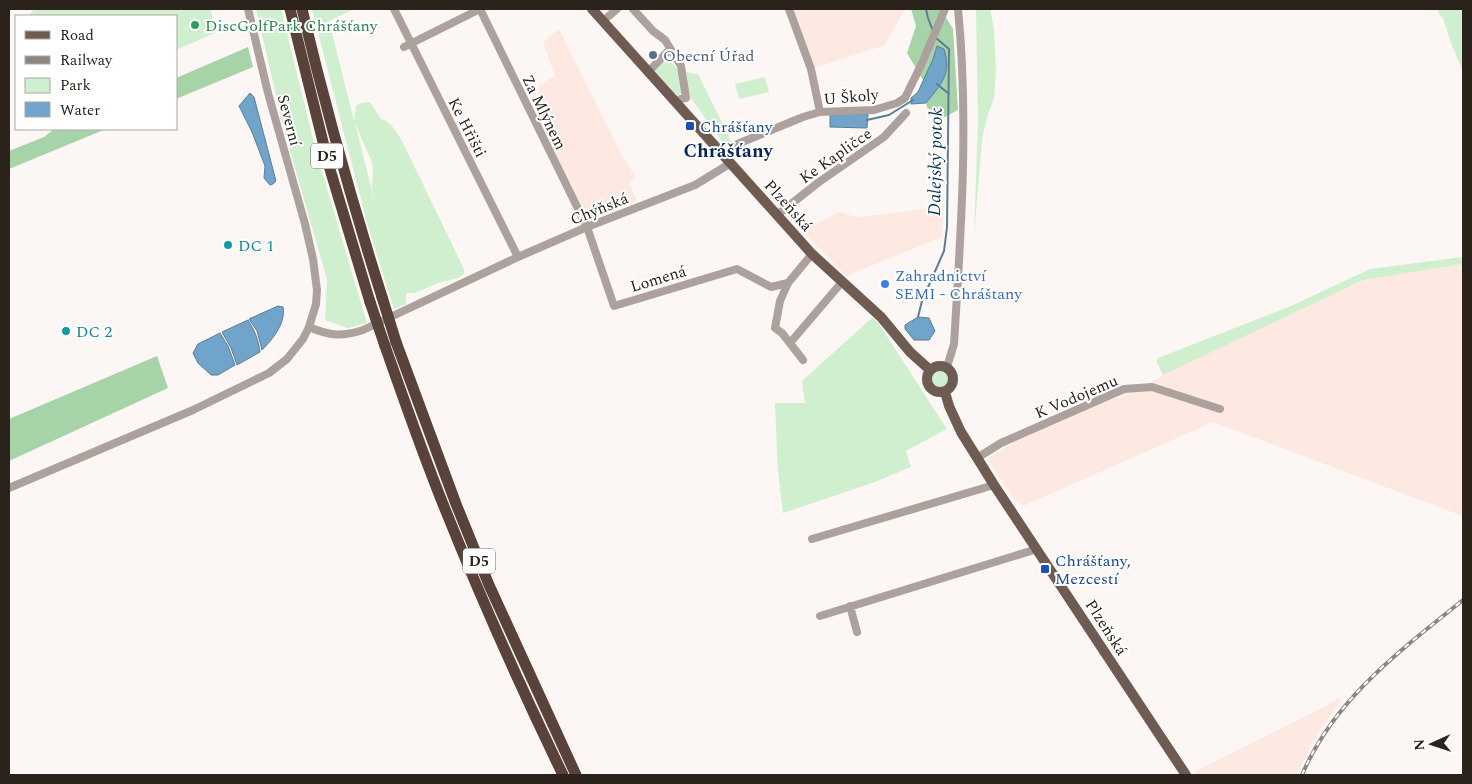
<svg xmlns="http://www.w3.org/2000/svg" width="1472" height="784" font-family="Spectral,serif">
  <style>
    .industrial { fill: #fee9e2 }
    .green { fill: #cfefcf; fill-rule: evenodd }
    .forest { fill: #a6d4a8 }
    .water { fill: #71a4ca; stroke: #5c7d96 }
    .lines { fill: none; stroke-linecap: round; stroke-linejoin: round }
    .stream { stroke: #5c7d96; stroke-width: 2 }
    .minor { stroke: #ada19d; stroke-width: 8 }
    .major { stroke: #6e5b52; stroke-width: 10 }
    .highway { stroke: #584239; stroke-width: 11 }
    .rail-casing { stroke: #8c8680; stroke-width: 4 }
    .rail { stroke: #fff; stroke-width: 2; stroke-dasharray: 5.5; stroke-linecap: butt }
    .highway-bridge { stroke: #584239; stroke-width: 11 }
    .leisure-dot { fill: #2e9e5b; stroke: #fff; stroke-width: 2 }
    .service-dot { fill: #5c6f8a; stroke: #fff; stroke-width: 2 }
    .transit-dot { fill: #1a4fb4; stroke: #fff; stroke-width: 2 }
    .culture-dot { fill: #0f9aa8; stroke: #fff; stroke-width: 2 }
    .shop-dot { fill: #3f7fe0; stroke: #fff; stroke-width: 2 }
    .labels { text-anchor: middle; stroke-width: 4; stroke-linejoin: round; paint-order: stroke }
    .shield { fill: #fff; stroke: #6a645f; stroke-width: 1 }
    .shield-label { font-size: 15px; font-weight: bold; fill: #2a221b }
    .leisure-label { font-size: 16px; fill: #27864d; stroke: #fff; text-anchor: start }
    .service-label { font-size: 16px; fill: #4e5e75; stroke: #fff; text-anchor: start }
    .street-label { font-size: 16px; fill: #2a221b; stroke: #fff }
    .transit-label { font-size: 16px; fill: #164399; stroke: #fff; text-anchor: start }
    .culture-label { font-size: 16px; fill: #0d838f; stroke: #fff; text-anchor: start }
    .shop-label { font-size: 16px; fill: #366cbe; stroke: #fff; text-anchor: start }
    .water-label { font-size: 18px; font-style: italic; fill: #07324b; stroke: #fff }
    .quarter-label { font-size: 19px; font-weight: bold; fill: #07275b; stroke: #fff }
  </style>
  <rect width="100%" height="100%" fill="#fcf7f4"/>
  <path class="industrial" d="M789,9H905L885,45L811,69Z
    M559,29L622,155L636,178L629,182L637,201L589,221L532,106L538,98L539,85L555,76L543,42Z
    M944,205L942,237L846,276L802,231L839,212L857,217L903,212Z
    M1463,264V516L1213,422L1023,506L1014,499L987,459L1023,437L1091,406L1134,392L1178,367L1363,280Z
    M1338,698L1341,701L1325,723L1312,743L1297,775H1195L1194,772L1326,706Z"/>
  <path class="green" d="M34,9H211L215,33L176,50V16H29Z
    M256,9H281L317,155L367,323L348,328L325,320L327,279L285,133Z
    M312,9H354L329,21L354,121L356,106L361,103L370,102L381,119C391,122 395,130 401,139L464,269V274L458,278L438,283L415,293H406V304L394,309L367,223ZM355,123L372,162L373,171L372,188L375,203Z
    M976,9H990L994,29L996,71L994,98L987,117L982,140L974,236L978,121Z
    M1437,9H1463V72L1451,43L1443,18L1439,14Z
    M670,61L678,70L684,91L678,97L654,70L661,63Z
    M685,72L698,74L732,143H723L688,94Z
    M765,77L769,92L739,99L735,84Z
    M1463,257V264L1363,280L1163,375L1157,362L1158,358L1291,306L1370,269Z
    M873,317L879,324L947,429L906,451L911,467L875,482L783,513L778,472L775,403H805L802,381Z
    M931 379a9 9 0 1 1 18 0a9 9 0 1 1-18 0Z"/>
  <path class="forest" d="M911,9H941L953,29L958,110L945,117L927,108L923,80L907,53L916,26Z
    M248,47L253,67L176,99V78Z
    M54,129H106L9,169V151L44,137Z
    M157,356L168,388L9,461V419Z"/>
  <path class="water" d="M937,46L944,49C952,75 941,84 926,103L911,104V98L918,92L933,59Z
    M250,93L254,97L276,181L273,184L270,185L264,178L265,166L252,132L239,106Z
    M868,114L867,128L830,127V115Z
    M278,306L283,307C286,323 273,339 262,350L257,331L249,319Z
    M918,317L929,318L935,331L929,340H914L905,329V325Z
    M248,320C255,331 258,339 260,352L237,365L231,348L222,332Z
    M220,333L228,346L235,365L218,375H211L198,363L193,353L198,344Z"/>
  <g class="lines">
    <path class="stream" d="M926,9L928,18L933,31
      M937,84L949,94
      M867,120L889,115L913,100
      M918,317L922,301L944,251L947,227L949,49L936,38"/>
    <path class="minor" d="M394,9L518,257
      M480,9L587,227L614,306L737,269L771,287L788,283
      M633,9L653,31L665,40L681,66L686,98L681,99L677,102
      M789,9L811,69L820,112
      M603,21L617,9
      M404,47L480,9
      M649,71L670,49
      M735,145L803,117L820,112L874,110L897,103L905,98L922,63L945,9
      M777,215L819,182L884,137L906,113
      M309,327C330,336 342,337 363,330L518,257L587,227L695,185L731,163
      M790,343L842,282
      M803,360L782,333L775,328L780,301L788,283L812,254
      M947,367L954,344C961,232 969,120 958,9
      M977,458L1001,443L1124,389L1152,387L1220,409
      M9,488L193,410L269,373L287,359L303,339L309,327L316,304L317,290L313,259L305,224L268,93L248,9
      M812,539L994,485
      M850,606L857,632
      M820,616L1037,549"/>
    <path class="major" d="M592,9L812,254L881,317L910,352L930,370
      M927 379a13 13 0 1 1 26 0a13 13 0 1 1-26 0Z
      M945,392L949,406L961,432L994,485L1186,775"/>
    <path class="highway" d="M290,9L329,166L370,302
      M302,9C325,106 352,202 382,297
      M396,342L456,504L489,585L576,775
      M385,346C404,400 423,455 445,509C481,599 521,688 563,775"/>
    <g class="rail-casing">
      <path id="rail" d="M1302,775C1334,699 1401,650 1463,600"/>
    </g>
    <use href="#rail" class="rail"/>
    <path class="highway-bridge" d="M382,297L396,342
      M370,302L385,346"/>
  </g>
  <circle class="leisure-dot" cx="195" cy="25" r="5"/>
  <circle class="service-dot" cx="653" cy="55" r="5"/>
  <g class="transit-dot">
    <rect x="685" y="121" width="10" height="10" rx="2.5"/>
    <rect x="1040" y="564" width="10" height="10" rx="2.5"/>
  </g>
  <g class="culture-dot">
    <circle cx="228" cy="245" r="5"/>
    <circle cx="66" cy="331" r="5"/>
  </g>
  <circle class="shop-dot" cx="885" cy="284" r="5"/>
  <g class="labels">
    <g class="shield">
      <rect x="311" y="143.5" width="32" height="25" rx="4"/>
      <rect x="463" y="548.5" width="32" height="25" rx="4"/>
    </g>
    <g class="shield-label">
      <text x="327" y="161">D5</text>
      <text x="479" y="566">D5</text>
    </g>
    <g class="leisure-label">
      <text x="205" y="31">DiscGolfPark Chrášťany</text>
    </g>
    <g class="service-label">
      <text x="663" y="61">Obecní Úřad</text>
    </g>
    <g class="street-label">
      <text transform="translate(851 96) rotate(-5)" y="6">U Školy</text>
      <text transform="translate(545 112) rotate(64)" y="6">Za Mlýnem</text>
      <text transform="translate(290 120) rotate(75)" y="6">Severní</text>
      <text transform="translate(468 127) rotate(63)" y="6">Ke Hřišti</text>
      <text transform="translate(835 155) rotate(-35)" y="6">Ke Kapličce</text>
      <text transform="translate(789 205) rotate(48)" y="6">Plzeňská</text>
      <text transform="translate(599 208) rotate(-22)" y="6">Chýňská</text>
      <text transform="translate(658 278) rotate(-17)" y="6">Lomená</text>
      <text transform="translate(1076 396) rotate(-23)" y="6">K Vodojemu</text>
      <text transform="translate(1107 627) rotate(57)" y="6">Plzeňská</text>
    </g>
    <g class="transit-label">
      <text x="700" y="132">Chrášťany</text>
      <text x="1055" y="566">Chrášťany,<tspan x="1055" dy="18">Mezcestí</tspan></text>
    </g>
    <g class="culture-label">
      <text x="238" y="251">DC 1</text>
      <text x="76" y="337">DC 2</text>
    </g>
    <g class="shop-label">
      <text x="895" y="281">Zahradnictví<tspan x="895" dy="18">SEMI - Chráštany</tspan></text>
    </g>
    <g class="water-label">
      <text transform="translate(935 162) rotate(-89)" y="6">Dalejský potok</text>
    </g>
    <g class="quarter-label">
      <text x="728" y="157">Chrášťany</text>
    </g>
  </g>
  <rect width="1472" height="784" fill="none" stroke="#2a221b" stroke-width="20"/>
  <rect x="15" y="15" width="162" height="115" fill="#ffffff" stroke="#aaa7a4"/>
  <rect x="25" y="31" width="25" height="8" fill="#6e5b52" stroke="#aaa7a4"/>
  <text x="60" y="40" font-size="15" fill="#2a221b">Road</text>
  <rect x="25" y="56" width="25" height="8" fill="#8c8680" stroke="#aaa7a4"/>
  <text x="60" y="65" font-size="15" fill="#2a221b">Railway</text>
  <rect x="25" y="78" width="25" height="15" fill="#cfefcf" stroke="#aaa7a4"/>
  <text x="60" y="90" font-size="15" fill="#2a221b">Park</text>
  <rect x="25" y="102" width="25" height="15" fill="#71a4ca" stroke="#aaa7a4"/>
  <text x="60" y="115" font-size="15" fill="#2a221b">Water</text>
  <g transform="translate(1432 744) rotate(267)" stroke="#ffffff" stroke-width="4" paint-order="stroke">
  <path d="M0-4L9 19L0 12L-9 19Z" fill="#2a221b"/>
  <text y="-8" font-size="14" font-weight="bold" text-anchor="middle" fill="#2a221b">N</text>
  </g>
</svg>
